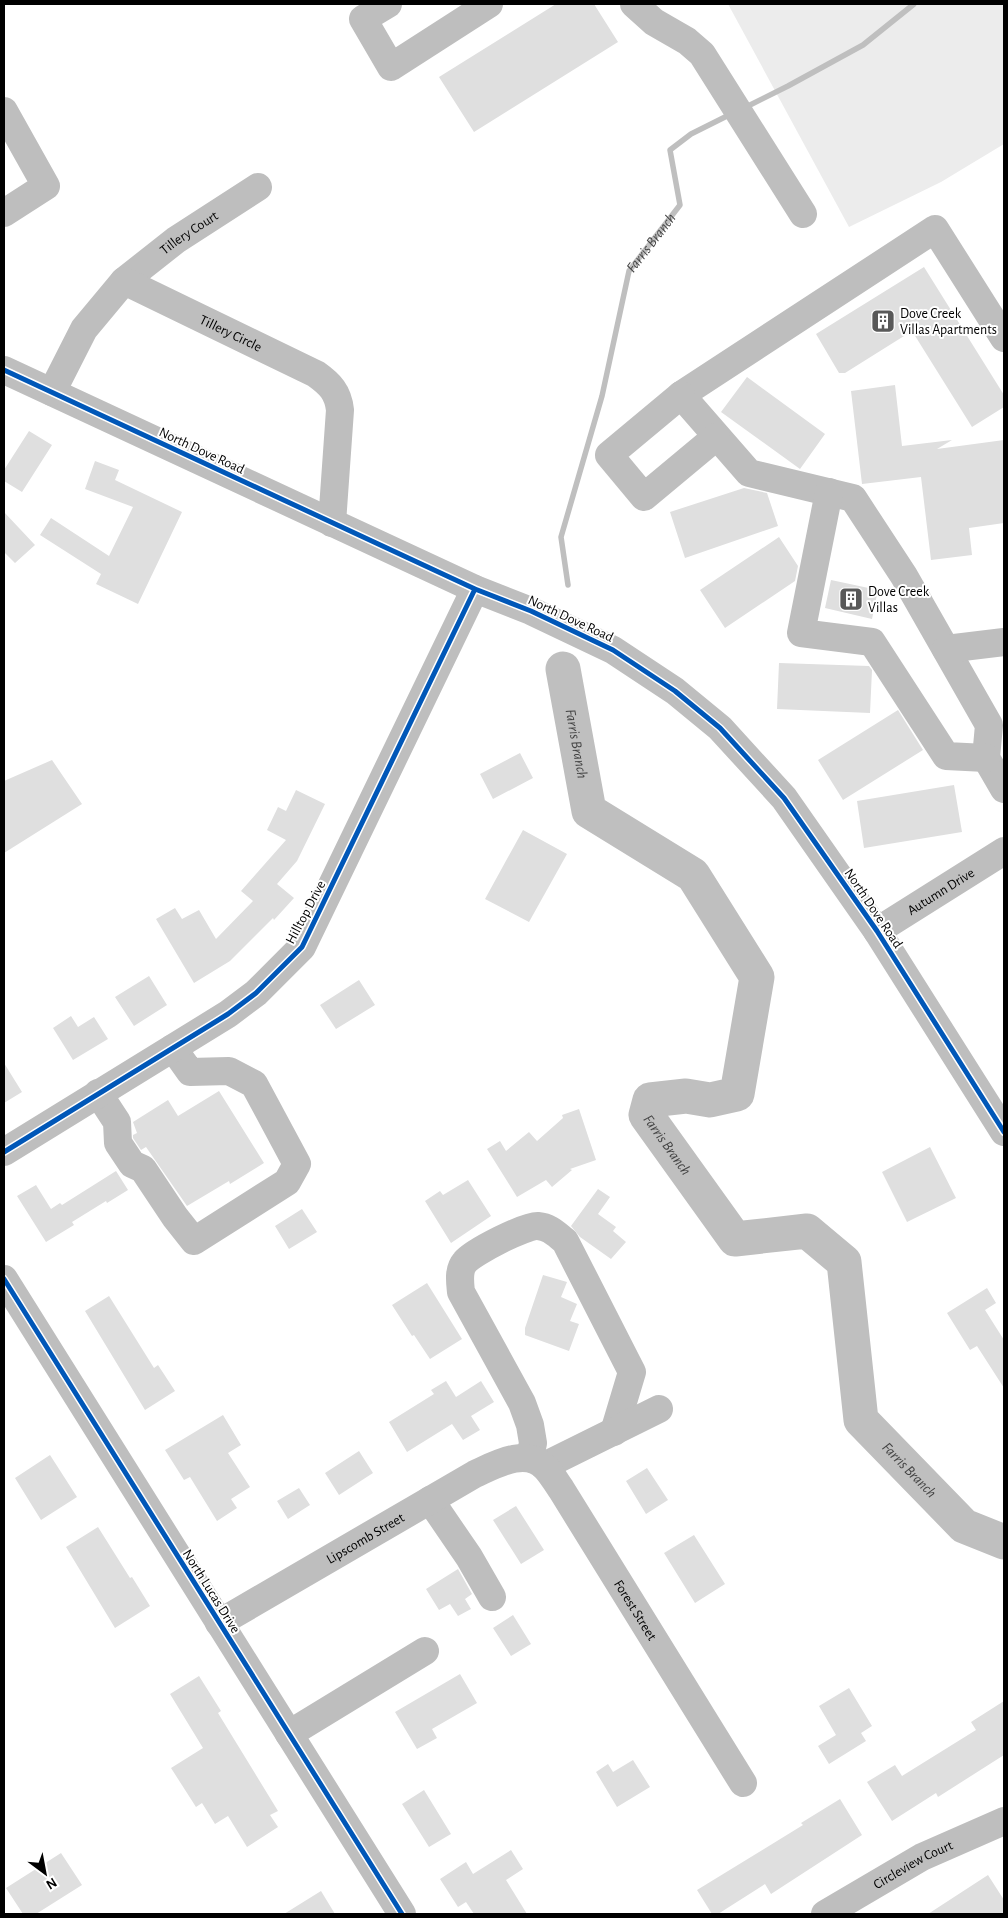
<svg xmlns="http://www.w3.org/2000/svg" width="1008" height="1918" font-family="'Alegreya Sans',sans-serif">
  <style>
    .green { fill: #ececec }
    .lines { fill: none; stroke-linecap: round; stroke-linejoin: round }
    .stream { stroke: #bfbfbf; stroke-width: 5.5 }
    .river { stroke: #bfbfbf; stroke-width: 35 }
    .building { fill: #dfdfdf }
    .minor { stroke: #bebebe; stroke-width: 28 }
    .cycleway-casing { stroke: #fff; stroke-width: 8 }
    .cycleway { stroke: #0057b8; stroke-width: 5 }
    .labels { text-anchor: middle; stroke-width: 4; stroke-linejoin: round; paint-order: stroke }
    .street-label { font-size: 14px; fill: #000; stroke: #fff }
    .poi-label { font-size: 14px; fill: #000; stroke: #fff; text-anchor: start }
    .water-label { font-size: 15px; font-style: italic; fill: #444; stroke: #fff }
  </style>
  <rect width="100%" height="100%" fill="#fff"/>
  <path class="green" d="M728,4H1004V144L941,182L849,227Z"/>
  <g class="lines">
    <g class="stream">
      <path d="M744,108L788,86L863,45L914,4"/>
      <path id="s1" d="M568,585L561,537L602,396L629,271L680,205L670,150L691,134L731,114"/>
    </g>
    <path class="river" id="s2" d="M563,669L589,811L693,875L757,977L737,1094L710,1100L686,1096L650,1100L646,1115L735,1239L807,1231L844,1262L861,1420L964,1526L1004,1542"/>
  </g>
  <path class="building" d="M556,4H594L618,42L474,132L439,77Z
    M924,267L1004,395V407L972,427L912,331L845,373H839L816,334Z
    M747,377L825,434L800,469L721,412Z
    M895,385L902,446L952,440L937,449L1004,440V523L969,528L972,555L931,560L921,477L862,484L851,391Z
    M29,431L52,445L22,492L4,481V470Z
    M95,461L119,470L115,480L182,512L138,604L96,584L101,574L40,535L51,518L109,556L133,507L85,489Z
    M744,488L767,493L778,526L685,558L670,512Z
    M4,512L35,545L15,563L4,552Z
    M779,537L798,566L795,581L725,628L700,590Z
    M831,580L878,590L872,619L825,608Z
    M779,663L869,666L872,670L870,713L777,709Z
    M898,710L923,750L843,800L818,760Z
    M520,753L533,778L493,799L480,774Z
    M52,760L82,804L4,853V781Z
    M954,785L962,832L864,848L857,801Z
    M296,790L325,804L297,861L277,884L294,898L274,920L273,918L230,961L194,983L156,919L175,908L182,919L199,910L216,939L253,901L241,891L286,840L267,830L278,807L286,811Z
    M523,830L567,854L529,922L485,899Z
    M149,976L167,1005L134,1026L115,997Z
    M359,980L375,1005L336,1029L320,1005Z
    M71,1016L78,1027L94,1017L108,1039L73,1060L53,1028Z
    M4,1063L22,1092L4,1103Z
    M219,1091L264,1163L230,1184L229,1181L187,1206L146,1147L141,1150L133,1138V1135L137,1133L133,1122L168,1100L178,1116Z
    M579,1109L596,1160L570,1169L572,1170L552,1187L546,1180L517,1197L487,1149L500,1141L506,1151L529,1132L537,1141L563,1118L562,1115Z
    M930,1147L956,1198L907,1222L882,1172Z
    M116,1171L128,1190L107,1203L106,1201L72,1222L74,1225L46,1242L17,1196L36,1185L51,1209L60,1203L62,1205Z
    M468,1180L491,1216L451,1243L425,1201L440,1191L443,1195Z
    M598,1189L610,1197L598,1214L616,1227L613,1231L626,1242L611,1259L580,1237L571,1226Z
    M302,1209L317,1232L289,1249L275,1226Z
    M543,1275L567,1282L561,1297L577,1304L570,1321L579,1324L569,1351L525,1335V1328Z
    M427,1283L462,1339L430,1359L414,1335L412,1336L392,1305Z
    M987,1288L996,1303L985,1310L1004,1340V1388L977,1346L970,1350L947,1313Z
    M109,1296L154,1368L158,1365L175,1391L145,1410L85,1311Z
    M446,1381L456,1397L481,1381L494,1402L471,1416L480,1430L463,1440L452,1424L407,1452L389,1422L434,1394L431,1390Z
    M223,1415L241,1445L228,1453L250,1487L231,1499L237,1508L217,1521L190,1477L184,1480L165,1450Z
    M359,1451L373,1473L339,1495L325,1473Z
    M50,1455L77,1497L41,1520L15,1478Z
    M647,1468L668,1500L646,1514L626,1481Z
    M299,1488L310,1505L288,1519L277,1501Z
    M516,1506L544,1550L521,1564L493,1520Z
    M98,1527L130,1578L132,1577L150,1606L115,1628L66,1547Z
    M694,1535L725,1584L695,1603L664,1553Z
    M458,1569L472,1594L465,1599L471,1609L458,1616L450,1604L439,1610L426,1589Z
    M513,1615L531,1644L511,1656L493,1628Z
    M460,1674L477,1703L432,1729L437,1738L417,1749L395,1712Z
    M199,1676L221,1711L218,1713L278,1811L270,1815L278,1827L247,1847L228,1816L215,1824L202,1803L196,1807L171,1768L203,1748L170,1694Z
    M849,1688L872,1726L861,1733L866,1741L829,1764L818,1746L836,1735L819,1706Z
    M1004,1701V1755L938,1797L936,1793L892,1821L867,1782L895,1765L902,1776L976,1730L971,1722Z
    M633,1760L650,1787L617,1807L596,1772L608,1764L613,1772Z
    M424,1790L451,1834L429,1847L402,1804Z
    M840,1799L862,1835L771,1894L765,1884L718,1914H712L697,1890L803,1825L801,1823Z
    M511,1850L523,1869L506,1880L527,1914H474L466,1902L458,1907L440,1879L466,1862L473,1874Z
    M61,1853L82,1885L36,1914H23L6,1888Z
    M988,1875L1004,1900V1914H928Z
    M321,1891L335,1914H284Z"/>
  <g class="lines">
    <g class="minor">
      <path d="M388,4L363,19L391,67L489,4"/>
      <path d="M634,4L654,22L687,41L702,54L803,214"/>
      <path d="M4,111L46,186L4,213"/>
      <path id="s3" d="M124,281L176,240L258,187"/>
      <path d="M1004,338L935,229L681,395L749,473L853,498L904,576L989,725L986,758L1004,789"/>
      <path d="M4,370L475,589L531,611L613,650L675,691L720,728L784,798L877,931L1004,1132"/>
      <path id="s4" d="M52,392L84,329L124,281L316,374C330,384 338,392 340,410L332,523"/>
      <path d="M681,395L609,455L644,497L716,437"/>
      <path d="M829,492L801,633L872,642L946,756L986,758"/>
      <path d="M946,649L1004,642"/>
      <path id="s5" d="M877,931L1004,851"/>
      <path d="M98,1093L117,1122L118,1143L132,1164L143,1169L175,1217L194,1241L287,1182L297,1164L254,1084L229,1071L190,1072L173,1048"/>
      <path d="M4,1152L228,1014L256,993L302,947L475,589"/>
      <path d="M4,1279L402,1914"/>
      <path d="M530,1457L533,1443L530,1425L522,1403L461,1292C460,1282 458,1270 465,1262C473,1252 526,1225 538,1226C550,1227 556,1234 565,1241L632,1372L614,1432"/>
      <path d="M544,1466L659,1409"/>
      <path d="M430,1500L469,1557L492,1597"/>
      <path id="s6" d="M219,1623L475,1474C495,1465 526,1447 545,1467C551,1473 556,1482 561,1489L743,1783"/>
      <path d="M289,1734L425,1651"/>
      <path id="s7" d="M825,1914L922,1857L1004,1821"/>
    </g>
    <g class="cycleway-casing">
      <path id="cycleway" d="M4,370L475,589L531,611L613,650L675,691L720,728L784,798L877,931L1004,1132
        M4,1152L228,1014L256,993L302,947L475,589
        M4,1279L402,1914"/>
    </g>
    <use href="#cycleway" class="cycleway"/>
  </g>
  <defs>
    <g id="building-square" transform="scale(1.25)"><rect x="-9" y="-9" width="18" height="18" rx="4" fill="#595959" stroke="#fff"/><path d="M-4-6H4V6H1V3H-1V6H-4ZM-2.5-4.3h1.7v1.8h-1.7ZM.8-4.3h1.7v1.8H.8ZM-2.5-1h1.7V.8h-1.7ZM.8-1h1.7V.8H.8Z" fill="#fff"/></g>
  </defs>
  <g fill-rule="evenodd">
    <use href="#building-square" x="883" y="321"/>
    <use href="#building-square" x="851" y="599"/>
  </g>
  <g class="labels">
    <g class="street-label">
      <text dy="5" stroke="none"><textPath href="#s3" startOffset="81">Tillery Court</textPath></text>
      <text dy="5" stroke="none"><textPath href="#s4" startOffset="252">Tillery Circle</textPath></text>
      <text transform="translate(202 450) rotate(25)" y="5">North Dove Road</text>
      <text transform="translate(571 618) rotate(25)" y="5">North Dove Road</text>
      <text dy="5" stroke="none"><textPath href="#s5" startOffset="75">Autumn Drive</textPath></text>
      <text transform="translate(874 908) rotate(56)" y="5">North Dove Road</text>
      <text transform="translate(305 912) rotate(-62)" y="5">Hilltop Drive</text>
      <text dy="5" stroke="none"><textPath href="#s6" startOffset="169">Lipscomb Street</textPath></text>
      <text transform="translate(212 1591) rotate(58)" y="5">North Lucas Drive</text>
      <text dy="5" stroke="none"><textPath href="#s6" startOffset="541">Forest Street</textPath></text>
      <text dy="5" stroke="none"><textPath href="#s7" startOffset="101">Circleview Court</textPath></text>
    </g>
    <g class="poi-label">
      <text x="900" y="318">Dove Creek<tspan x="900" dy="16">Villas Apartments</tspan></text>
      <text x="868" y="596">Dove Creek<tspan x="868" dy="16">Villas</tspan></text>
    </g>
    <g class="water-label">
      <text dy="5" stroke="none"><textPath href="#s1" startOffset="359">Farris Branch</textPath></text>
      <text dy="5" stroke="none"><textPath href="#s2" startOffset="76">Farris Branch</textPath></text>
      <text dy="5" stroke="none"><textPath href="#s2" startOffset="646">Farris Branch</textPath></text>
      <text dy="5" stroke="none"><textPath href="#s2" startOffset="1111">Farris Branch</textPath></text>
    </g>
  </g>
  <rect width="1008" height="1918" fill="none" stroke="#000000" stroke-width="10"/>
  <g transform="translate(45 1873) rotate(148)" stroke="#ffffff" stroke-width="4" paint-order="stroke">
  <path d="M0-4L9 19L0 12L-9 19Z" fill="#000000"/>
  <text y="-8" font-size="14" font-weight="bold" text-anchor="middle" fill="#000000">N</text>
  </g>
</svg>
